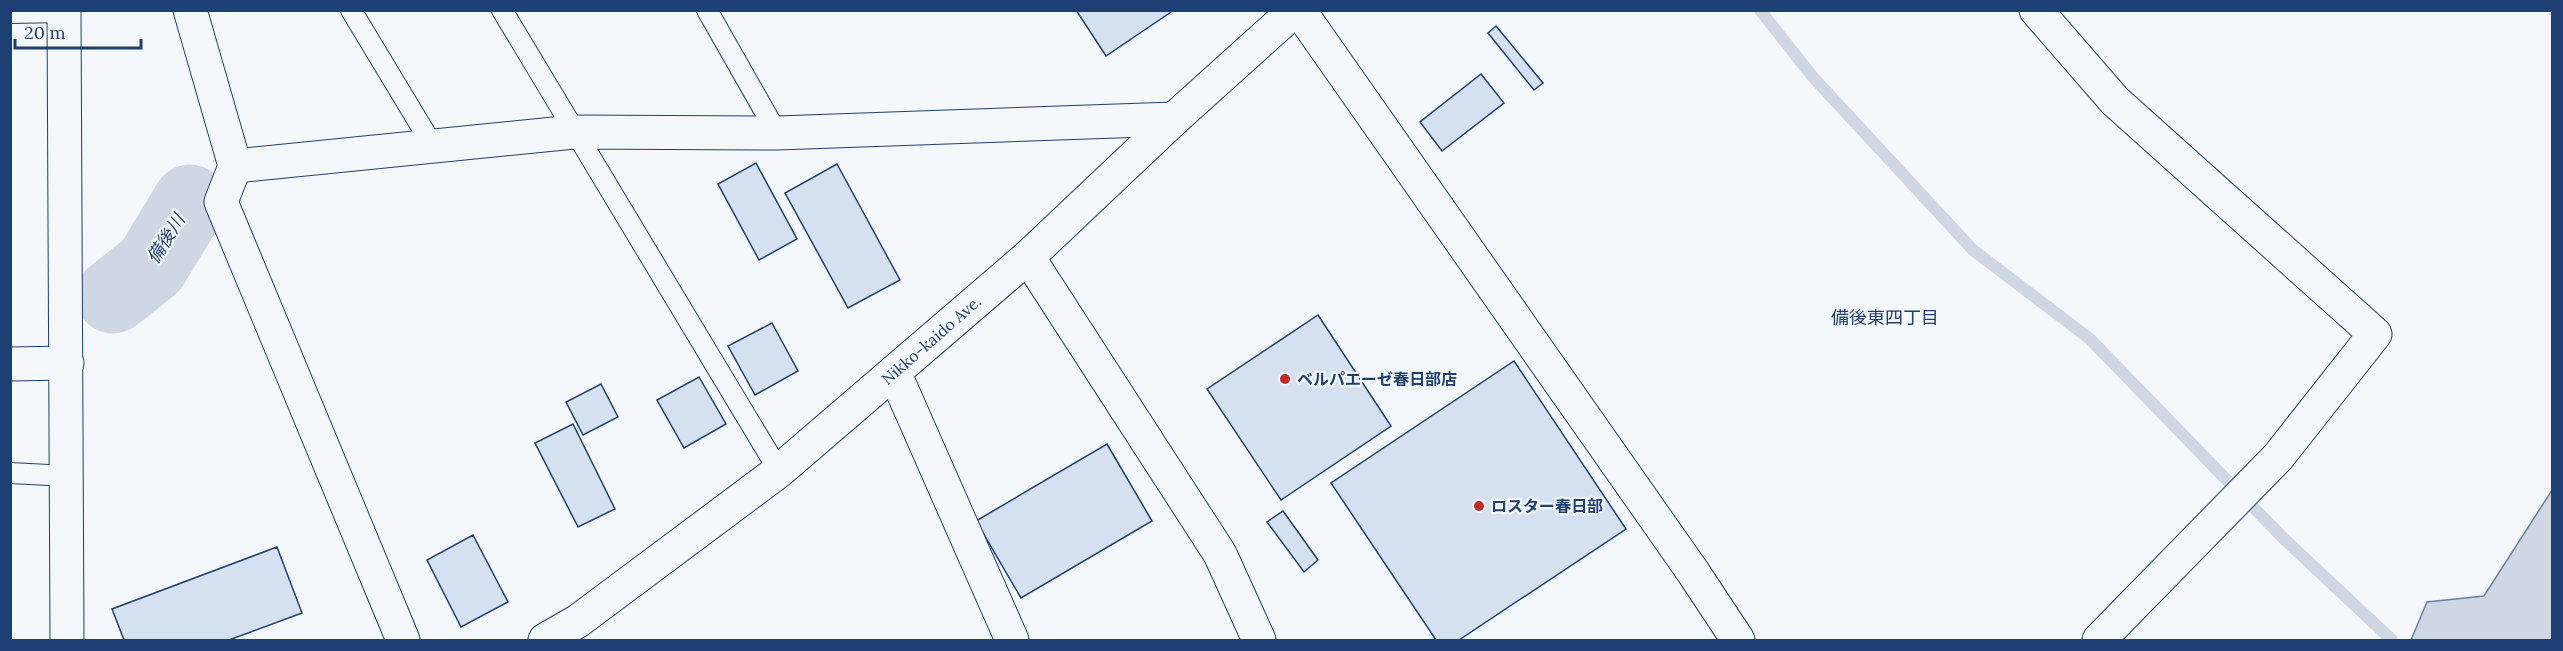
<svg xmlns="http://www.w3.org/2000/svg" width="2563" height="651" font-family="Lora,'Noto Sans JP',serif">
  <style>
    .water { fill: #cfd7e4; stroke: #687fa3; stroke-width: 1.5 }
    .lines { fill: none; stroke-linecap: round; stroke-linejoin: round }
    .stream { stroke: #cfd7e4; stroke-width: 12 }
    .river { stroke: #cfd7e4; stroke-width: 75 }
    .building { fill: #d5e0f0; stroke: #1d3f73; stroke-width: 1.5 }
    .lane-casing { stroke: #1d3f73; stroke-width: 22 }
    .street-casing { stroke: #1d3f73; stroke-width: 35 }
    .secondary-casing { stroke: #1d3f73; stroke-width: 35 }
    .highway-casing { stroke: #1d3f73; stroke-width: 35 }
    .lane { stroke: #f4f7fb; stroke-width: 20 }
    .street { stroke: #f4f7fb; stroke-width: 33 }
    .secondary { stroke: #f4f7fb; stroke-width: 33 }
    .highway { stroke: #f4f7fb; stroke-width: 33 }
    .poi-dot { fill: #c62828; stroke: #f4f7fb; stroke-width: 2 }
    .labels { text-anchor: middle; stroke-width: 4.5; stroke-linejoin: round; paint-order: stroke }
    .street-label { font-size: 16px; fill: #1d3f73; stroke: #f4f7fb }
    .poi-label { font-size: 16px; font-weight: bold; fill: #1d3f73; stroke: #f4f7fb; text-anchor: start }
    .water-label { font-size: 18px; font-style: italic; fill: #1d3f73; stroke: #f4f7fb }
    .neighbourhood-label { font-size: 18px; fill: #1d3f73; stroke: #f4f7fb }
  </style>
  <rect width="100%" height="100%" fill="#f4f7fb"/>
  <path class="water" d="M2552,490V640H2411L2427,602L2484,596Z"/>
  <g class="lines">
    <path class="stream" d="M1760,10L1812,76L1973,250L2090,339L2283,538L2392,640"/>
    <path class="river" d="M113,296L151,266L190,202"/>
  </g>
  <path class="building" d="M1076,10H1170L1171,12L1106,56Z
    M1496,26L1543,83L1534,90L1488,33Z
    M1481,74L1504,103L1442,151L1420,122Z
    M756,163L797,239L759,260L718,184Z
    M837,164L900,280L848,308L785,193Z
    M1318,315L1391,426L1281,500L1207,389Z
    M772,323L798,371L755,395L728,346Z
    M1514,361L1626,529L1459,640H1436L1331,483Z
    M699,377L726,424L684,448L657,400Z
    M601,384L618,417L583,435L566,402Z
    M573,424L615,509L578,527L535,443Z
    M1107,444L1152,521L1021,598L976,521Z
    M1283,511L1318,560L1304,572L1267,522Z
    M473,535L508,602L461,627L427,560Z
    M277,547L302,613L229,640H124L112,609Z"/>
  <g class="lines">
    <g class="lane-casing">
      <path id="lane" d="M351,10L433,146
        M502,10L779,471
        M707,10L777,133
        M10,13L64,12
        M10,473L68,476"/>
    </g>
    <g class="street-casing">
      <path id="street" d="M190,10L235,166L221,202L403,640
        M1299,10L1693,572L1738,640
        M2036,10L2115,101L2375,334L2278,457L2099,640
        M235,166L574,132L777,133L1174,119
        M1028,257L1220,554L1259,640
        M10,364L67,363
        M894,372L1012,640"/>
    </g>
    <g class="secondary-casing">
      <path id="secondary" d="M64,10L67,640"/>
    </g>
    <g class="highway-casing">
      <path id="highway" d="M545,640L578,621L779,471L1028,257L1174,119L1295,10"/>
    </g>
    <use href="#lane" class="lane"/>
    <use href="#street" class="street"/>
    <use href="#secondary" class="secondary"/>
    <use href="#highway" class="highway"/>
  </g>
  <g class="poi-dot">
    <circle cx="1285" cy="379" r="6"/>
    <circle cx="1479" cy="506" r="6"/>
  </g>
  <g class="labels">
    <g class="street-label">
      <text transform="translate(931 340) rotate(-41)" y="6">Nikko-kaido Ave.</text>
    </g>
    <g class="poi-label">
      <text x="1297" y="385">ベルパエーゼ春日部店</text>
      <text x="1491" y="512">ロスター春日部</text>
    </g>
    <g class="water-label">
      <text transform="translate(166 239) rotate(-58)" y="6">備後川</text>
    </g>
    <g class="neighbourhood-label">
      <text x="1885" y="324">備後東四丁目</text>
    </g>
  </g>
  <rect width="2563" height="651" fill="none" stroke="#1d3f73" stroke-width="24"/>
  <path d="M15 39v9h126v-9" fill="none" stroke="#1d3f73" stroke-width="3"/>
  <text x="24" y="39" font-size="18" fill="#1d3f73" stroke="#f4f7fb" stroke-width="4.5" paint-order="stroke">20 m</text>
</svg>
